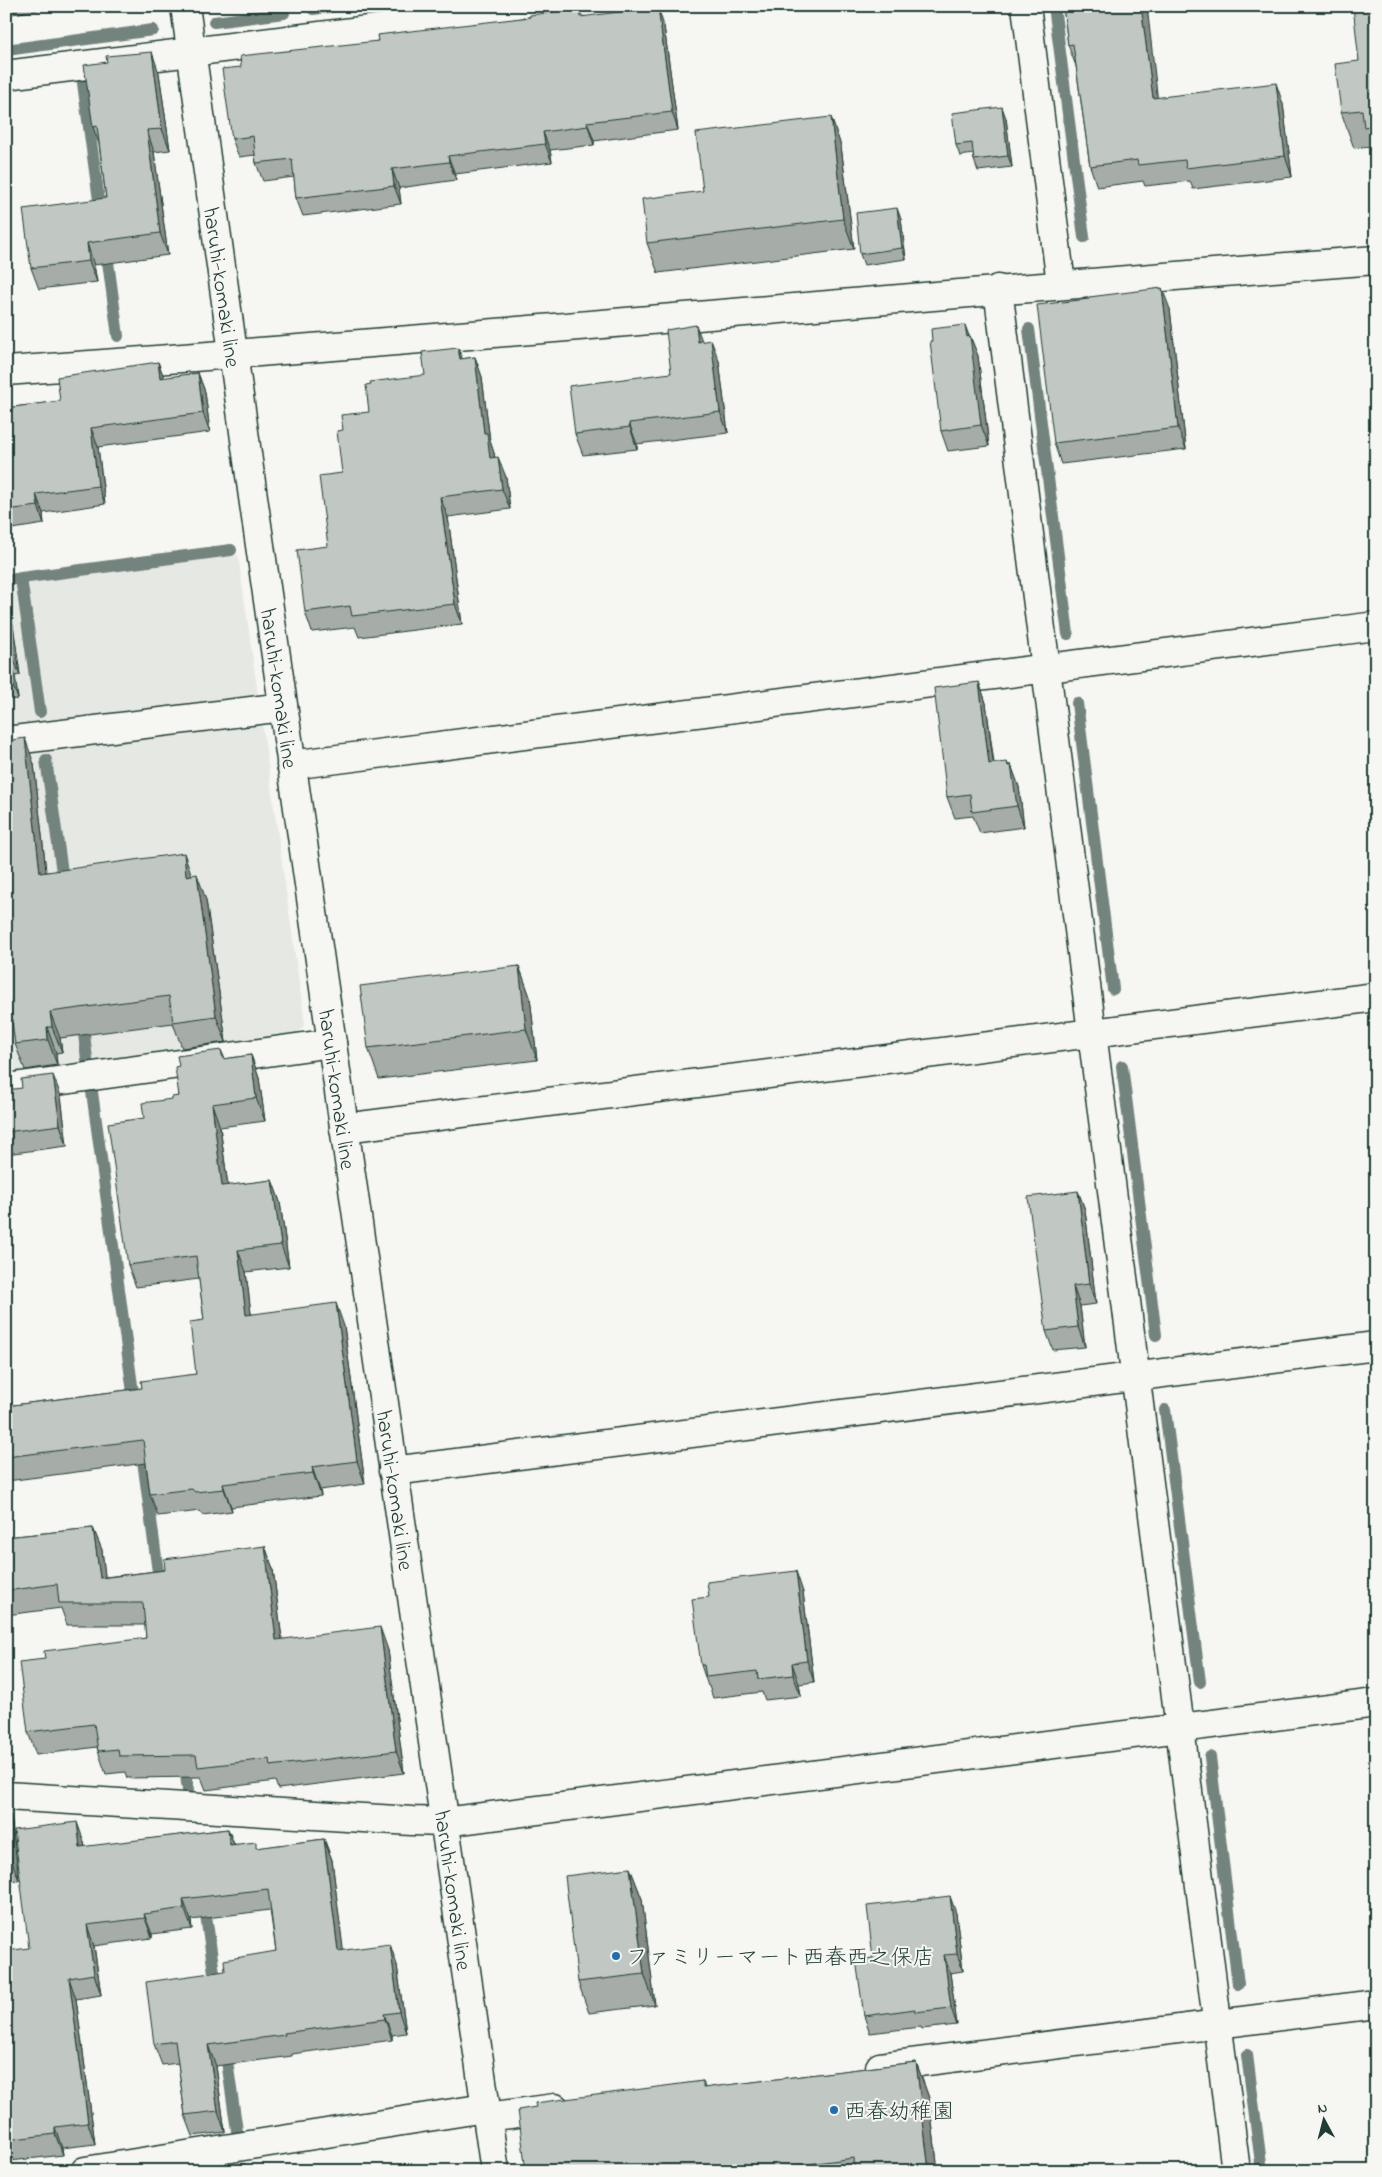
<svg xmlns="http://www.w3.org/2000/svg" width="1382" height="2177" font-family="'Indie Flower','Klee One',sans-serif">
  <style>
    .built { fill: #e6e8e4 }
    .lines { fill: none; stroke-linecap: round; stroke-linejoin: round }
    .stream { stroke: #72847d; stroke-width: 12 }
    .minor-casing { stroke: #1f3d34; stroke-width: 31 }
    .major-casing { stroke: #1f3d34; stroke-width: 31 }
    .minor { stroke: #f6f6f2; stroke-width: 28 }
    .major { stroke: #f6f6f2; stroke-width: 28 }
    .wall { fill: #a6aca8; stroke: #1f3d34 }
    .shaded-wall { fill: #878c88; stroke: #1f3d34 }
    .building { fill: #c1c8c3; stroke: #1f3d34 }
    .poi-dot { fill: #1f6fb2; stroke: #f6f6f2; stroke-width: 2 }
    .labels { text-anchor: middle; stroke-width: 4; stroke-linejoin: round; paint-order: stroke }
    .street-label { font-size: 22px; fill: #1f3d34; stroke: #f6f6f2 }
    .poi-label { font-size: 22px; fill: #1f3d34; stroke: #f6f6f2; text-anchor: start }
  </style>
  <rect width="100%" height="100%" fill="#f6f6f2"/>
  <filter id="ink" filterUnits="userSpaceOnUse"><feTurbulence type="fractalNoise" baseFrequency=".02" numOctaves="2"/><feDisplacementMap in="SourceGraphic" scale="10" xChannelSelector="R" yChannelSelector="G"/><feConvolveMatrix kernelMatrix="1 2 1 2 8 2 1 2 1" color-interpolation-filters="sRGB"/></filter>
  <g filter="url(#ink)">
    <path class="built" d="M238,555L305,1024L297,1034L6,1073V586Z"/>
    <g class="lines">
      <path class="stream" d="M1054,6L1084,237
        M313,9L334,6
        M214,22L284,13
        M6,50L153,30
        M82,76L101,215
        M106,247L118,336
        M1029,329L1068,634
        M6,580L21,578
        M1077,703L1113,989
        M40,712L21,578L231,550
        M46,760L64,886
        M82,1018L87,1059
        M1122,1066L1156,1335
        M92,1092L135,1407
        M1165,1410L1200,1682
        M141,1446L160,1587
        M1210,1757L1238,1984
        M184,1761L188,1790
        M204,1901L216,1987
        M225,2047L237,2131
        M1247,2055L1262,2171
        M242,2169L243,2171"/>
      <g class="minor-casing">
        <path id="minor" d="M1026,6L1061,284
          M6,75L562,6
          M998,289L1236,2171
          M6,371C463,339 919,295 1376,260
          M6,741L283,707
          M291,765L1376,626
          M6,1088L332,1043
          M344,1128L1376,997
          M393,1471L1376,1346
          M6,1796L412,1821L444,1822L1376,1703
          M880,2067L1376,2004
          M487,2117L555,2108
          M85,2171L485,2108"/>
      </g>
      <g class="major-casing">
        <path id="major" d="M185,6L253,497L495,2171"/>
      </g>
      <use href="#minor" class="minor"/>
      <use href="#major" class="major"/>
    </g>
    <path class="wall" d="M6,6H37L38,10L6,15Z
      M1063,6L1158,98L1283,104L1292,177L1193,189L1190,181L1145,186L1143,181L1097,187L1090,166L1076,66L1068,45Z
      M1376,6V158L1371,146L1354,148L1341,112L1359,61Z
      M579,9L582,16L664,26L678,130L594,141V145L550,150L552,162L455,174L456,180L399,188L401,204L303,216L296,198L294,177L263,181L256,163L255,155L239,157L232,139L241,67L378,41Z
      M159,73L170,150L154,152L168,255L94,265L97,282L39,289L31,268L106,198L99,144L93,127Z
      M831,117L841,146L854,249L658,273L647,243L703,191Z
      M1006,118L1012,167L978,171L974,160L973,154L960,156L956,145Z
      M6,135L11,168H7L8,173H6Z
      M901,219L906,259L864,265L860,254Z
      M1170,309L1186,449L1061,464L1054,443Z
      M969,336H970L978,356L989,446L948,451L941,431Z
      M702,341L719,361L728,433L637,444V449L583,455L575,434L671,373Z
      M458,348L462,359L475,357L482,377L490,441L494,453L495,458L506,477L510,509L448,517L462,624L359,637L355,627L312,632L305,612L328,546L342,473L343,430L369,412L425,375Z
      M158,362L164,378L198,373L205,392L210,432L98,447L105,504L43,513L44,524L6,530V408L60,401Z
      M6,585L8,590L20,675L15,676L18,699L6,700Z
      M979,682L986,703L994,763L1011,765L1019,787L1024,827L980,833L973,816L955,818L947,797Z
      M6,741L34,764L46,872L191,875L206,900L226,1042L182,1048L173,1023L60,1038L62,1052L56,1053L57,1065L25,1070L15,1044L11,1010L6,1011Z
      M519,966L530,997L537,1060L379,1079L368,1048Z
      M221,1050L225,1059L251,1055L259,1078L265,1121L220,1127L228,1186L272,1180L280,1202L289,1267L246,1272L251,1314L344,1326L365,1484L320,1490L321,1496L231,1507L232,1511L203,1515L200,1511L158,1516L150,1494L146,1463L7,1481L6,1478V1406L142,1388L196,1374L204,1320L199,1279L136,1287L128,1265L144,1118L172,1099L179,1096V1066Z
      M6,1090L61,1096L67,1146L6,1154Z
      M1078,1191L1085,1210L1096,1304L1080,1306L1085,1347L1053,1350L1046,1331Z
      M93,1528L102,1550L105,1577L165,1570L265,1546L273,1569L282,1639L388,1650L404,1773L278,1789L275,1781L206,1790L201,1777L127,1778L125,1772L106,1774L98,1751L97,1747L36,1755L28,1732L45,1659L146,1638L145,1625H67L61,1608L6,1615V1537Z
      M803,1592L814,1682L799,1684L801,1696L765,1700L762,1692L713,1698L709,1686H708L701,1665Z
      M6,1805L11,1817L19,1880L6,1882Z
      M228,1829L234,1844L258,1848L324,1839L332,1860L343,1951L397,1965L406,2033L392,2035V2040L292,2054V2056L216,2066L225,2132L193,2136L185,2115L178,2063L162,2065L154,2044L225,1971L276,1951L270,1910L191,1920L192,1929L152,1934V1938L94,1946L101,1995L76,1999L95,2144L62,2148L63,2155L10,2161L6,2152V2017H8L29,1948L84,1842L85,1847Z
      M630,1868L642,1899L655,2005L589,2013L578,1982Z
      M956,1913L963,1971L950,1973L957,2025L922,2029L921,2027L870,2033L864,2016L873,1958Z
      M916,2062L929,2098L938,2171H526L536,2107L703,2081L705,2088Z"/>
    <path class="shaded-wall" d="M1141,6H1147L1160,120L1153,98Z
      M658,7L664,26L678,130L672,112Z
      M152,52L159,73L170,150L162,129Z
      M1276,83L1283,104L1292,177L1285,156Z
      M1002,107L1006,118L1012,167L1008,156Z
      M831,117L841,146L854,249L843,219Z
      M587,122L594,141V145L588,126Z
      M147,130L154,152L168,255L160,233Z
      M543,132L550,150L552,162L545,144Z
      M6,135L11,168L6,155Z
      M448,156L455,174L456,180L449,162Z
      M392,169L399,188L401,204L394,186Z
      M897,208L901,219L906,259L902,248Z
      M87,243L94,265L97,282L89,261Z
      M1162,288L1170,309L1186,449L1178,428Z
      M696,325L704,346L698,342Z
      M965,325L971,341L970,336L978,356L989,446L981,425Z
      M711,340L719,361L728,433L720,412Z
      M458,348L466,368L460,359Z
      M475,357L482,377L490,441L494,453L497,478L490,458L484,433Z
      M158,362L165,380L160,378Z
      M198,373L205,392L210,432L203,413Z
      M629,423L637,444V449L630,427Z
      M91,428L98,447L105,504L98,486Z
      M498,457L506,477L510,509L502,489Z
      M36,494L43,513L44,524L38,506Z
      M440,497L448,517L462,624L455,604Z
      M6,585L8,590L20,675L10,650L6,619Z
      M6,653L15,676L18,699L8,673Z
      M979,682L986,703L996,785L989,764Z
      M25,738L34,764L49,898L40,873Z
      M1007,762L1012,776L1011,765L1019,787L1024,827L1017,806Z
      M184,853L193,879L186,876Z
      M197,874L206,900L226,1042L216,1016Z
      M519,966L530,997L537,1060L526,1029Z
      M50,1012L60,1038L62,1052L52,1027Z
      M47,1027L56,1053L57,1065L48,1040Z
      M251,1055L259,1078L265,1121L256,1098Z
      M53,1075L61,1096L67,1146L60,1125Z
      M212,1104L220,1127L231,1209L222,1186Z
      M272,1180L280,1202L289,1267L281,1245Z
      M1078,1191L1085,1210L1096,1304L1089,1284Z
      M238,1250L246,1272L254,1338L246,1315Z
      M1073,1286L1080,1306L1085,1347L1078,1327Z
      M336,1303L344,1326L365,1484L357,1461Z
      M312,1467L320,1490L321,1496L313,1473Z
      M223,1484L231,1507L232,1511L224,1489Z
      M93,1528L102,1550L108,1601L100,1578Z
      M265,1546L273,1569L285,1663L276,1640Z
      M796,1571L803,1592L814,1682L807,1661Z
      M380,1627L388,1650L404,1773L396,1751Z
      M792,1663L799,1684L801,1696L793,1675Z
      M6,1805L11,1817L19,1880L11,1859L6,1821Z
      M77,1822L84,1842L88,1868L80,1847Z
      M228,1829L236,1849L230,1845Z
      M324,1839L332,1860L346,1972L338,1951Z
      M630,1868L642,1899L655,2005L644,1974Z
      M950,1896L956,1913L963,1971L957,1954Z
      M183,1899L191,1920L192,1929L184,1908Z
      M144,1914L152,1934V1938L145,1918Z
      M87,1925L94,1946L101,1995L94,1974Z
      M390,1944L397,1965L406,2033L399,2012Z
      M944,1955L950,1973L957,2025L951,2008Z
      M69,1978L76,1999L95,2144L88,2123Z
      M384,2014L392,2035V2040L385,2019Z
      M208,2045L216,2066L225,2132L218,2111Z
      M916,2062L929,2098L938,2171H929Z
      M55,2127L62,2148L63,2155L55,2134Z"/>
    <path class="building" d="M1063,6H1141L1153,98L1276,83L1285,156L1186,168L1185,160L1138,165L1137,160L1090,166L1073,44L1068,45Z
      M1353,6H1376V125L1364,127L1362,110L1341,112L1335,64L1359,61Z
      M658,7L672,112L587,122L588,126L543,132L545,144L448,156L449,162L392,169L394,186L296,198L292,159L256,163L253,136L232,139L222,69L241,67L240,56L378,41L377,35L530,17V15L579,9L580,17Z
      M152,52L162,129L147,130L160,233L87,243L89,261L31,268L23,209L106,198L97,126L93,127L84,65L107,62L106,56Z
      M1002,107L1008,156L974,160L972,143L956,145L952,113Z
      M831,117L843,219L647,243L642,199L703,191L696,133Z
      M897,208L902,248L860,254L856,213Z
      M1162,288L1178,428L1054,443L1037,305L1089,299V297Z
      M696,325L698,342L711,340L720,412L629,423L630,427L575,434L569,386L671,373L666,330Z
      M965,325L967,337L970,336L981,425L941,431L930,341H932L931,329Z
      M458,348L460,359L475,357L484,433H487L490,458L498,457L502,489L440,497L455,604L352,616L350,606L305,612L297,550L328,546L319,476L342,473L337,431L343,430L341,415L369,412L366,385L371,384L370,382L425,375L422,352Z
      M158,362L160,378L198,373L203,413L91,428L98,486L36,494L38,506L6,510V408L60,401L57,377Z
      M6,619L10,650H6Z
      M6,657L8,673H6Z
      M979,682L989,764L1007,762L1008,766L1011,765L1017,806L972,812L970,794L947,797L934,688Z
      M25,738L40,873L184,853L186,876L197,874L216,1016L173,1022L169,996L50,1012L52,1027H47L48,1040L15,1044L7,984H6V741Z
      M519,966L526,1029L368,1048L360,986Z
      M221,1050L223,1059L251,1055L256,1098L212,1104L222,1186L272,1180L281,1245L238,1250L246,1315L336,1303L357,1461L312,1467L313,1473L223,1484L224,1489L195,1492L192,1489L150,1494L143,1440L6,1457V1406L142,1388L141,1381L196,1374L190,1322L204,1320L196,1256L128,1265L108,1123L144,1118L142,1103L172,1099V1097L179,1096L175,1067L179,1066L177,1056Z
      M53,1075L60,1125L6,1132V1090L22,1088L21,1079Z
      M1078,1191L1089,1284L1073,1286L1078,1327L1046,1331L1028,1197Z
      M93,1528L100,1578L165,1570L164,1559L265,1546L276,1640L380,1627L396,1751L270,1766L269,1759L198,1767L196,1755L119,1756L118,1749L98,1751L94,1724L28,1732L19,1662L45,1659L44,1651L146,1638L143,1603H59L57,1584L6,1591V1537Z
      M796,1571L807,1661L792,1663L793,1675L758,1679L757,1671L706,1677L704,1665H701L692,1599L709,1597L707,1582Z
      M6,1821L11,1859H6Z
      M77,1822L80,1847L228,1829L230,1845L256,1842V1848L324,1839L338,1951L390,1944L399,2012L384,2014L385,2019L284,2033L285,2035L208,2045L218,2111L185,2115L175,2041L154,2044L146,1982L225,1971L224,1960L276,1951L268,1889L183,1899L184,1908L144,1914L145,1918L87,1925L94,1974L69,1978L88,2123L55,2127V2134L6,2140V2017H8L6,2005V1951L29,1948L14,1830Z
      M630,1868L644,1974L578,1982L565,1876Z
      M950,1896L957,1954L944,1955L951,2008L915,2012V2009L864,2016L856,1960L873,1958L867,1906Z
      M916,2062L929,2171H855L854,2158L755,2171H526L518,2110L536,2107L535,2103L703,2081V2088Z"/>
  </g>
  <g class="poi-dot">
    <circle cx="616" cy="1956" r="5"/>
    <circle cx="834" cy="2110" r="5"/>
  </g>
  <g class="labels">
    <g class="street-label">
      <text transform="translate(223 287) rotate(82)" y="8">haruhi-komaki line</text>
      <text transform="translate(280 688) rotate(82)" y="8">haruhi-komaki line</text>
      <text transform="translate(338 1089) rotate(82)" y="8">haruhi-komaki line</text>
      <text transform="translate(396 1490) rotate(82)" y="8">haruhi-komaki line</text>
      <text transform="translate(454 1890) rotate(82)" y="8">haruhi-komaki line</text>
    </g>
    <g class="poi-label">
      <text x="626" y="1964">ファミリーマート西春西之保店</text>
      <text x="844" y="2118">西春幼稚園</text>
    </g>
  </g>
  <rect width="1382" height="2177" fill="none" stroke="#f6f6f2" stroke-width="25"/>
  <rect x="12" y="12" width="1357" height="2152" fill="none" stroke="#1f3d34" stroke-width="2" filter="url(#ink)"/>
  <g transform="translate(1324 2120) rotate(353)" stroke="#f6f6f2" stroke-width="4" paint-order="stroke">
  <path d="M0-4L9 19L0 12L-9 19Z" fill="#1f3d34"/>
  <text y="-8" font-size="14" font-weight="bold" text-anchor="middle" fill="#1f3d34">N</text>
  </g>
</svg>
